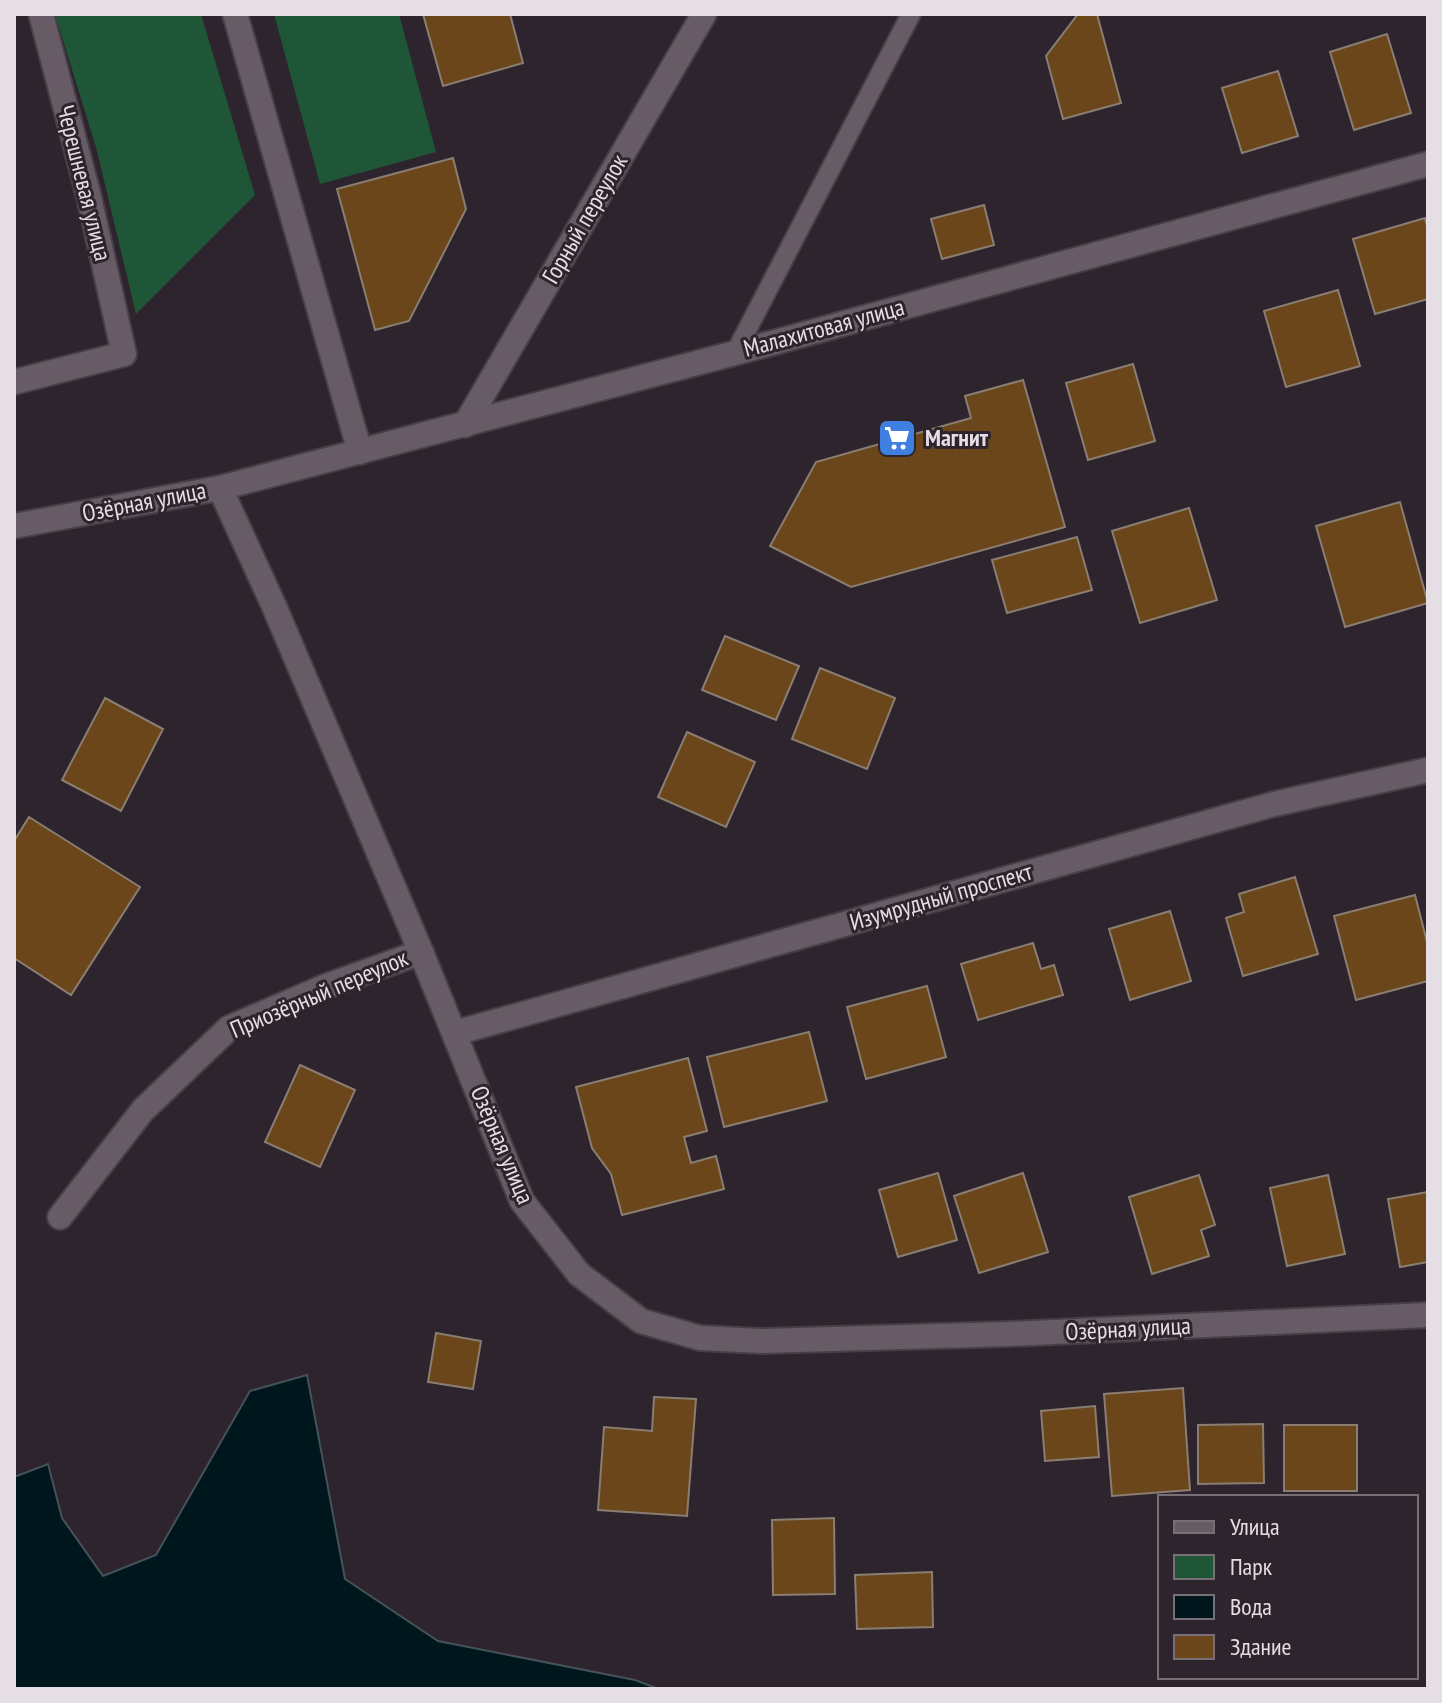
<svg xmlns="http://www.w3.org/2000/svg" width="1442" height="1703" font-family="'PT Sans Narrow',sans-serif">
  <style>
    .green { fill: #1f5637 }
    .water { fill: #00161d; stroke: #455259; stroke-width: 2 }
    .building { fill: #6a461a; stroke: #8a7e73; stroke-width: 2 }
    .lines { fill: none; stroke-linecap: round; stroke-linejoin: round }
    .lane-casing { stroke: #473f47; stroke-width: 22 }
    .street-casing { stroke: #473f47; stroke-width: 28 }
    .secondary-casing { stroke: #473f47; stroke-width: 28 }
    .lane { stroke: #675b66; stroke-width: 18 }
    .street { stroke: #675b66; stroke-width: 24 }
    .secondary { stroke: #675b66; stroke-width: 24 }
    .labels { text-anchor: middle; stroke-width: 6; stroke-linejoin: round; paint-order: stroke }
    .street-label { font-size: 24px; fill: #e5dee4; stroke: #2d242d }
    .poi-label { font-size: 24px; font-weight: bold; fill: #e5dee4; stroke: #2d242d; text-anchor: start }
  </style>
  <rect width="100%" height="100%" fill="#2d242d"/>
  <path class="green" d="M55,14H201L255,195L136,314L97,151Z
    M274,14H399L436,152L320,184Z"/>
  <path class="water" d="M307,1375L345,1579L438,1641L635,1680L659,1689H14V1477L48,1464L62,1518L103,1576L156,1555L250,1391Z"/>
  <path class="building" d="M423,14H510L523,63L443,86Z
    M1078,14H1097L1121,103L1063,119L1046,56Z
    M1387,34L1411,113L1354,130L1330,52Z
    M1278,71L1298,136L1242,153L1222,88Z
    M453,158L466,209L409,321L375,330L337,189Z
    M984,205L994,245L942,259L931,219Z
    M1425,218L1428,230V299L1375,314L1353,239Z
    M1338,290L1360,366L1286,387L1264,311Z
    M1133,364L1155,441L1088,460L1066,383Z
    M1023,380L1065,527L851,587L770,546L816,462L971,418L965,396Z
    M1400,502L1428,603L1345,627L1316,526Z
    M1189,508L1217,600L1140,623L1112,531Z
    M1077,537L1092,590L1007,613L992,560Z
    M725,636L799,666L776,720L702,690Z
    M820,668L895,698L867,769L792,739Z
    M105,698L163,729L121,811L62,780Z
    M687,732L755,762L726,827L658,797Z
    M29,817L140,887L71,995L14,958V841Z
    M1295,877L1318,954L1243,976L1226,918L1244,912L1239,894Z
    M1415,895L1428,946V981L1356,1000L1334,916Z
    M1170,911L1191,981L1130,1000L1109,929Z
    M1033,943L1041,969L1054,965L1063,995L978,1020L961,964Z
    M927,986L946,1057L866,1079L847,1007Z
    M809,1032L827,1101L724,1127L707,1057Z
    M688,1058L707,1131L684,1137L691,1163L716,1156L724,1189L622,1215L611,1174L592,1148L576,1087Z
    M300,1065L355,1090L320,1167L265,1142Z
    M938,1173L957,1240L898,1257L879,1190Z
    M1023,1173L1048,1252L979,1273L954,1196Z
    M1199,1175L1215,1225L1201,1230L1209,1256L1152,1274L1129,1197Z
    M1328,1175L1345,1254L1287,1266L1270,1188Z
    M1428,1192V1262L1400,1267L1388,1199Z
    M436,1333L481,1341L473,1389L428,1382Z
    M1183,1388L1190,1490L1112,1496L1104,1394Z
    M654,1397L696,1399L687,1516L598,1510L604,1427L652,1431Z
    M1095,1406L1099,1457L1045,1461L1041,1411Z
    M1263,1424L1264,1483L1198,1484V1425Z
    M1284,1425H1357V1491H1284Z
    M834,1518L835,1594L773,1595L772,1520Z
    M932,1572L933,1627L857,1629L855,1575Z"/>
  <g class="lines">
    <g class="lane-casing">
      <path id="lane" d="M735,353L911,14"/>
    </g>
    <g class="street-casing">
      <path id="street" d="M235,14L360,452
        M14,382L124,354L89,197L41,14
        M455,1033L1274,804L1428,770
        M60,1217L143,1110L229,1028L324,987L421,952"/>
    </g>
    <g class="secondary-casing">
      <path id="secondary" d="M465,425L704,14
        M220,488L735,353L1428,164
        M14,526L220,488L274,606L421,952L522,1201L579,1274L641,1321L700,1338L761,1341L1009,1334L1428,1315"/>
    </g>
    <use href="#lane" class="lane"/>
    <use href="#street" class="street"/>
    <use href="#secondary" class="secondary"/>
  </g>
  <defs>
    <g id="supermarket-square" transform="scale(2)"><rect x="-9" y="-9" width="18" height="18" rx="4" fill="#3f7fe0" stroke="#2d242d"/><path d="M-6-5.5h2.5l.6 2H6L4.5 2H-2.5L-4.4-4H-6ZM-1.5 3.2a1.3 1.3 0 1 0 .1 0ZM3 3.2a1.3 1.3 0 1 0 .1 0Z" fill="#fff"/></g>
  </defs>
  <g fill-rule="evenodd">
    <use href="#supermarket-square" x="897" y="438"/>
  </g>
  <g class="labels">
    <g class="street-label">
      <text transform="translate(84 183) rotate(76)" y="8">Черешневая улица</text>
      <text transform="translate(585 219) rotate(-60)" y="8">Горный переулок</text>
      <text transform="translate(824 328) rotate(-15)" y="8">Малахитовая улица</text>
      <text transform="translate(144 502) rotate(-11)" y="8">Озёрная улица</text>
      <text transform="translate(941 897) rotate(-16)" y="8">Изумрудный проспект</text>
      <text transform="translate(319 994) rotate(-23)" y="8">Приозёрный переулок</text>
      <text transform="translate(502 1145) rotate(67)" y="8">Озёрная улица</text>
      <text transform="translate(1128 1329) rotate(-3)" y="8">Озёрная улица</text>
    </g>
    <g class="poi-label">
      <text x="925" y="446">Магнит</text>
    </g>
  </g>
  <rect width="1442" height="1703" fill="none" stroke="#e5dee4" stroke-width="32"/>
  <rect x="1158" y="1495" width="260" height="184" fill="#2d242d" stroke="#776e76" stroke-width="2"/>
  <rect x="1174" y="1521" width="40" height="12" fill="#675b66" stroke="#776e76" stroke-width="2"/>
  <text x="1230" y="1535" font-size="24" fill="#e5dee4">Улица</text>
  <rect x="1174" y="1555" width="40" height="24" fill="#1f5637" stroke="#776e76" stroke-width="2"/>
  <text x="1230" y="1575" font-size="24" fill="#e5dee4">Парк</text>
  <rect x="1174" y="1595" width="40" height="24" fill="#00161d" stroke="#776e76" stroke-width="2"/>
  <text x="1230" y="1615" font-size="24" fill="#e5dee4">Вода</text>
  <rect x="1174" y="1635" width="40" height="24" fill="#6a461a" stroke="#776e76" stroke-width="2"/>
  <text x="1230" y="1655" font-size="24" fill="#e5dee4">Здание</text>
</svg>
